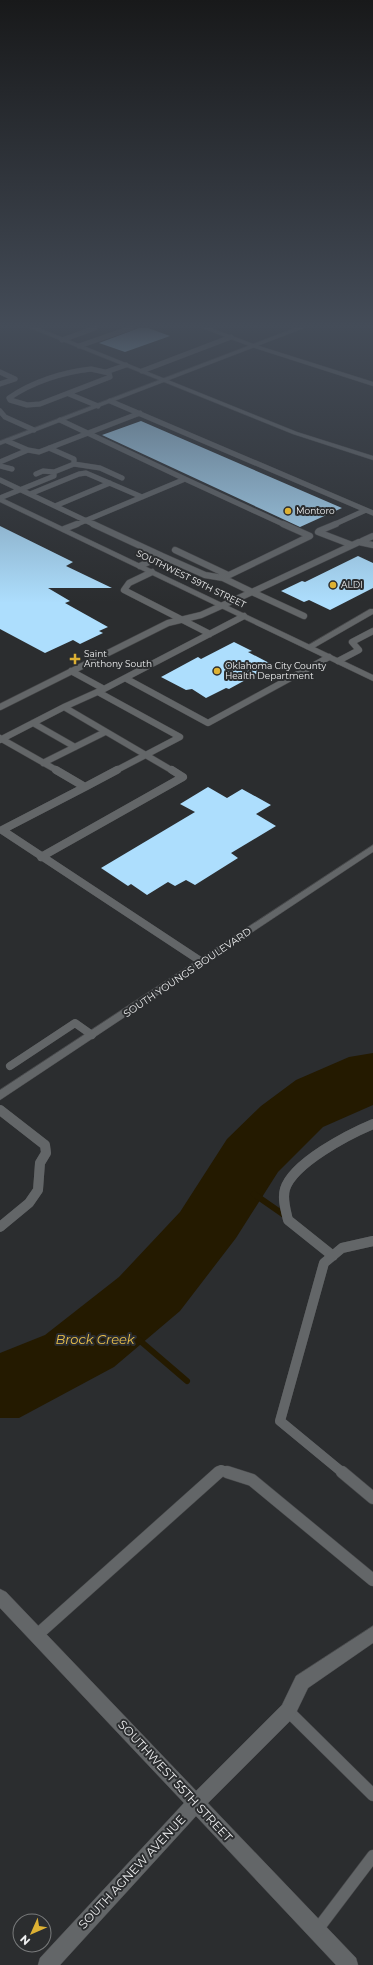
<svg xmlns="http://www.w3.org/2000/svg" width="373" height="1965" font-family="Montserrat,sans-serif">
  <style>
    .water { fill: #241a00 }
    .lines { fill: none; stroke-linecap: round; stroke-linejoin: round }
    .stream { stroke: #241a00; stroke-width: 6 }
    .building { fill: #addefd }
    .service-far4-casing { stroke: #48494b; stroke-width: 5.5 }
    .service-far3-casing { stroke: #48494b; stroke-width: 7 }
    .service-far2-casing { stroke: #48494b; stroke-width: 8 }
    .service-far1-casing { stroke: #48494b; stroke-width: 10 }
    .service-casing { stroke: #48494b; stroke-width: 13 }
    .minor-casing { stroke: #48494b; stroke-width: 1 }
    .tertiary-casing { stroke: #48494b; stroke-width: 1 }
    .secondary-casing { stroke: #48494b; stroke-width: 1 }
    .service-far4 { stroke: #636668; stroke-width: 5 }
    .service-far3 { stroke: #636668; stroke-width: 6 }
    .service-far2 { stroke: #636668; stroke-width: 8 }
    .service-far1 { stroke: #636668; stroke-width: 10 }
    .service { stroke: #636668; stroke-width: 12 }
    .minor { fill: #636668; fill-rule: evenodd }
    .tertiary { fill: #636668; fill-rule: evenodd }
    .secondary { fill: #636668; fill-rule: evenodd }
    .poi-dot { fill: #ddb133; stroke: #2b2d2f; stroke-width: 1.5 }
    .labels { text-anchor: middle; stroke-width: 4; stroke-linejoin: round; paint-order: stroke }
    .far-poi-label { font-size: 9px; fill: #eeeff0; stroke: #2b2d2f; text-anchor: start }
    .far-street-label { font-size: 9px; fill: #eeeff0; stroke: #2b2d2f }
    .street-label { font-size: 10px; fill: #eeeff0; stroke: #2b2d2f }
    .near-street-label { font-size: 12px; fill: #eeeff0; stroke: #2b2d2f }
    .near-water-label { font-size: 13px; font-style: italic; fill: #ecc14a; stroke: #2b2d2f }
  </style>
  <rect width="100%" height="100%" fill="#2b2d2f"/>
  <path class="water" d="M373,1053V1105L323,1127L278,1172L236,1238L180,1311L114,1367L19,1418H0V1353L45,1335L119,1277L180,1212L227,1139L261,1106L296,1080L349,1057Z"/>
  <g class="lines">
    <path class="stream" d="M254,1194L287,1217
      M138,1339L187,1381"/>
  </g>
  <path class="building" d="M139,328H148L170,336L125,352L99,343Z
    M141,421L342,508L300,527L102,435Z
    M0,526L73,562L66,566L112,588H48L70,601L65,603L108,627L99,631L103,633L80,644L73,640L45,653L0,629Z
    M358,556L373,563V588L330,610L309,600L304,602L281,591L302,581L305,582Z
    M234,642L252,651L248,652L273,665L229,689L226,688L206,698L192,689L186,690L161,677L198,657L201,659Z
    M208,787L227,798L242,789L271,805L256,814L276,826L231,853L238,858L195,885L186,880L175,886L168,882L147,895L131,884L128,886L101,868L195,812L180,804Z"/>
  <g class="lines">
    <g class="service-far4-casing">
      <path id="service-far4" d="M62,340L95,328
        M79,346L131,328
        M91,369L109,373L110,377L40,404L27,405L10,400L9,398C32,382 63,372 91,369Z
        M142,371L231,337
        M0,372L15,379L0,384
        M106,372L126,365
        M69,394L98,406
        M110,401L366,510L333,525
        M0,411L5,417L34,430
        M60,420L185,479L75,525
        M7,441L28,450
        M0,462L28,450L39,452L140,413
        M74,464L100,468L122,478
        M0,466L12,469
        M36,474L43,471L54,472
        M185,479L285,525
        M0,480L95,525
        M30,494L79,474L86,473L142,497
        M0,498L54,476V472L74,464V459L49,448
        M55,506L110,483
        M366,510L373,513"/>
    </g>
    <g class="service-far3-casing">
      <path id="service-far3" d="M93,524L162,556L140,566
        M64,529L77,524
        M319,531L336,524
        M318,532L352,545
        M362,541L373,536
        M175,550L228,575
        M162,556L205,575L223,578L310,536L283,524
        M152,572L129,583L124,590L210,634
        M223,578L252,592L359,542L373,545
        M244,616L125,678L208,723L329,657
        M338,661L359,650L352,642L373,631
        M71,671L104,689L125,678
        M104,689L64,707L173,771
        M98,692L180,737L115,771
        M0,707L168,623L201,615L252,592L304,616
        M33,723L75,747
        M0,738L58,771
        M0,740L64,707
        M43,763L105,732"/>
    </g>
    <g class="service-far2-casing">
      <path id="service-far2" d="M56,770L85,787L2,830L202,962
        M85,787L117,770
        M41,857L183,777L172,770
        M10,1066L75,1023L92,1035"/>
    </g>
    <g class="service-far1-casing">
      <path id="service-far1" d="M0,1110L45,1145L46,1153L40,1163L38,1190L29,1203L0,1227
        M333,1256L288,1220C286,1211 282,1199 285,1189C293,1163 349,1134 373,1124
        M218,1473L221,1470L231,1473
        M343,1473L280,1421L324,1263L342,1248L373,1241"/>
    </g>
    <g class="service-casing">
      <path id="service" d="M227,1472L252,1480L373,1580
        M342,1472L373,1498
        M37,1635L219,1472
        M288,1711L373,1795
        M317,1930L373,1856"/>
    </g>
    <g class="minor-casing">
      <path id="minor" d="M30,328H39L297,432L373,456V460L293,434Z
        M202,328H211L256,345L373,382V386L252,347Z
        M370,609H373V614L312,649H306L305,647Z
        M373,845V852L0,1100V1090Z
        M0,1589L6,1592L356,1958L358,1965H336L196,1816L60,1965H38L40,1958L184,1803L0,1608Z"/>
    </g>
    <g class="tertiary-casing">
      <path id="tertiary" d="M373,1626V1643L308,1688L294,1717L202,1809L196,1812L190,1809L187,1803L190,1797L282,1705L296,1676Z"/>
    </g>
    <g class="secondary-casing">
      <path id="secondary" d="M295,328H304L0,445V441Z
        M0,497L373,675V681L0,502Z"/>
    </g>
    <use href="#service-far4" class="service-far4"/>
    <use href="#service-far3" class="service-far3"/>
    <use href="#service-far2" class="service-far2"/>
    <use href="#service-far1" class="service-far1"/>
    <use href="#service" class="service"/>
    <use href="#minor" class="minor"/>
    <use href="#tertiary" class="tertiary"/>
    <use href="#secondary" class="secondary"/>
  </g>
  <linearGradient id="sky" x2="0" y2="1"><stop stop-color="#18191a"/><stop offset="0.54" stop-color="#444c58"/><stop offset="1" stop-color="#444c58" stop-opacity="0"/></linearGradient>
  <rect width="373" height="603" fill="url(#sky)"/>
  <g class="poi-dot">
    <circle cx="288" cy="511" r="4"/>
    <circle cx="333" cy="585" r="4"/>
    <path d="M73 653h4v4h4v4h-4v4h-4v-4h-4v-4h4z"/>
    <circle cx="217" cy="671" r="4"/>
  </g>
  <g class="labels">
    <g class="far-poi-label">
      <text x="296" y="514">Montoro</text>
      <text x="341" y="588">ALDI</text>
      <text x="84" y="657">Saint<tspan x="84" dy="10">Anthony South</tspan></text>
      <text x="225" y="669">Oklahoma City County<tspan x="225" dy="10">Health Department</tspan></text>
    </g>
    <g class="far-street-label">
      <text transform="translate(191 579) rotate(26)" y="3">SOUTHWEST 59TH STREET</text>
    </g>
    <g class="street-label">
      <text transform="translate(187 972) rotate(-34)" y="4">SOUTH YOUNGS BOULEVARD</text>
    </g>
    <g class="near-street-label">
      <text transform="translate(175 1781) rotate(47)" y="4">SOUTHWEST 55TH STREET</text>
      <text transform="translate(132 1872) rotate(-47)" y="4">SOUTH AGNEW AVENUE</text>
    </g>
    <g class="near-water-label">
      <text x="95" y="1344">Brock Creek</text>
    </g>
  </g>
  <g transform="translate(32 1933) rotate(225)"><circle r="19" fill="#2b2d2f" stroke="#797b7c"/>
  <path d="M0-3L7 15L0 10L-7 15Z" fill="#ddb133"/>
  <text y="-6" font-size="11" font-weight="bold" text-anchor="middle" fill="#eeeff0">N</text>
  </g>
</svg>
